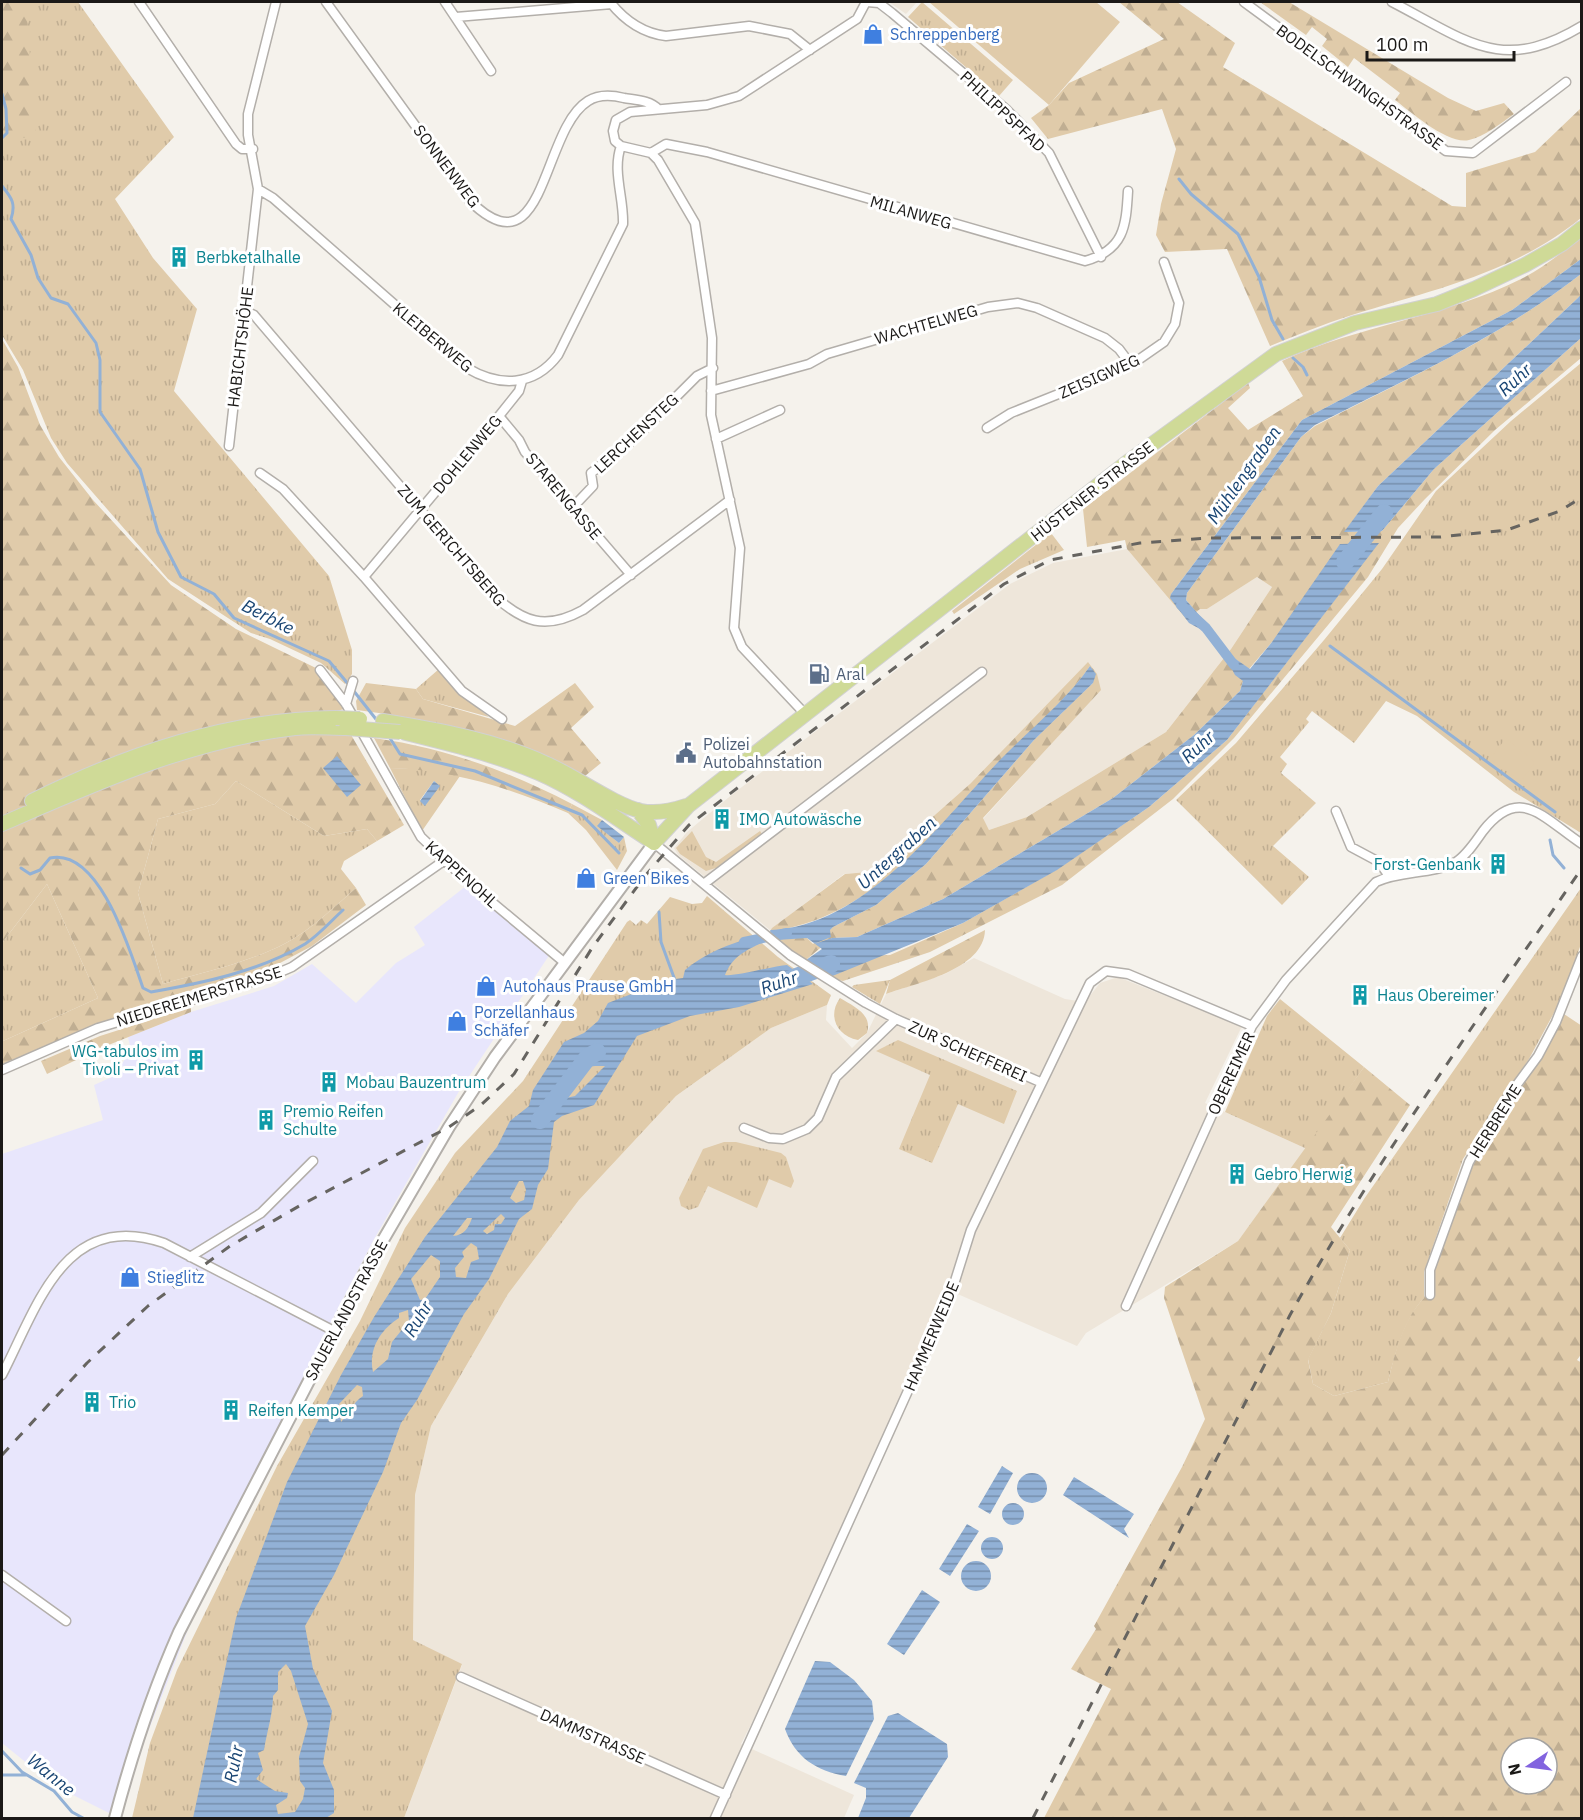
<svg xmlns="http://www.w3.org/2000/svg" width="1583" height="1820" font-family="'IBM Plex Sans',sans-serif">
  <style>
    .commercial { fill: #e8e6fc }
    .built { fill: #eee6da }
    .grass { fill: url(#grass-tufts); fill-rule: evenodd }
    .forest { fill: url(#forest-firs); fill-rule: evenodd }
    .park { fill: #e0cbaa }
    .water { fill: url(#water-rules); fill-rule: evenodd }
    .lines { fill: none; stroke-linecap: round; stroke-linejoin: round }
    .stream { stroke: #92b1d6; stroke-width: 3 }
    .canal { stroke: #92b1d6; stroke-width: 10 }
    .river { stroke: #92b1d6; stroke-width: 18 }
    .minor-casing { stroke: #b3afaa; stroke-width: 11 }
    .tertiary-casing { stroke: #b3afaa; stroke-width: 14 }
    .primary-casing { stroke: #d1d1d1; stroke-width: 16 }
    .minor { stroke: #fff; stroke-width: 8 }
    .tertiary { stroke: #fff; stroke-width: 10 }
    .primary { stroke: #cfda97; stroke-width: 14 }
    .rail { stroke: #666460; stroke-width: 3; stroke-dasharray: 10 10; stroke-linecap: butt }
    .primary-bridge-casing { stroke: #d1d1d1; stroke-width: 16; stroke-linecap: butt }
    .primary-bridge { stroke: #cfda97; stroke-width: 14 }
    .labels { text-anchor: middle; stroke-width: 6; stroke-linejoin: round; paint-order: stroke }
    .shop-label { font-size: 16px; fill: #366cbe; stroke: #fff; text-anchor: start }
    .street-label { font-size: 16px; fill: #1b1917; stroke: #fff }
    .culture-label { font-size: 16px; fill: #0d838f; stroke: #fff; text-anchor: start }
    .service-label { font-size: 16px; fill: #4e5e75; stroke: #fff; text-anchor: start }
    .water-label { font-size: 18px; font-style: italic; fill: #194573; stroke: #fff }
  </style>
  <defs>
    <pattern id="grass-tufts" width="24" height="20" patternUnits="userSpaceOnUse" patternTransform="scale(1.5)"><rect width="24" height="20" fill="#e0cbaa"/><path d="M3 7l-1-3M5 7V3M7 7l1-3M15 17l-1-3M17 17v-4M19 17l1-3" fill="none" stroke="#c0ae92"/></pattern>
    <pattern id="forest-firs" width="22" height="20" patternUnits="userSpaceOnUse" patternTransform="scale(1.5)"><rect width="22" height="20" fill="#e0cbaa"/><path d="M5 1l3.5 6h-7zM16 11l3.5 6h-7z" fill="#c0ae92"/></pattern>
    <pattern id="water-rules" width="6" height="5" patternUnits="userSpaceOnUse" patternTransform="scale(1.5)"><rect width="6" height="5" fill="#92b1d6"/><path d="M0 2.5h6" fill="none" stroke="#768fad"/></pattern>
  </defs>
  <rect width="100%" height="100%" fill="#f5f2ec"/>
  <path class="commercial" d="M466,886L550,954L458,1093L373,1241L328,1328L214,1563L115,1816L55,1786L2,1743V1154L103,1120L94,1085L114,1076L131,1050L128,1037L191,1012L274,986L312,964L356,1003L396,963L425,945L414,927Z"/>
  <path class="built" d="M889,2H917L906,14Z
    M1127,549L1187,620L1200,609H1207L1257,577L1272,587L1231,649L1166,732L1027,817L989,830L983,819L1100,690L971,783L910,837L909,846L878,871L844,874L770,930L678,855L674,848L687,832L734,793L1010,584L1053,563Z
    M974,958L1065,999L1085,1002L1100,983L1118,977L1242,1026L1205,1103L1307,1149L1238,1241L1086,1333L1077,1346L946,1289L803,1623L741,1744L854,1795L844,1818H404L462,1665L413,1640L415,1495L431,1426L508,1294L579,1200L676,1096L771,1028L827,1005L826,1020L852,1048L867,1033L886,994L945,974Z"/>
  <path class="grass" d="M2,2H78L174,137L115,199L153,258L197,309L174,391L329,576L352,650V674L345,684L321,663L270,639L251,633L168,579L67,463L51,438L23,370L2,335Z
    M922,2L1013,80L999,96L908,17Z
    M1581,363V833L1514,792L1417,716L1386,701L1354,743L1312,711L1306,719L1309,722L1280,757L1287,764L1281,773L1316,803L1273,846L1309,877L1282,905L1176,800L1236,743L1324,640L1382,569L1436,491L1511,421Z
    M1051,533L1064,550L1020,569L954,614L952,611Z
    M439,669L457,691L489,717L423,699L416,689Z
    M390,768L429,769L460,776L422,831ZM434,781L439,786L425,805L420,800Z
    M236,781L324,836L367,829L377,841L344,861L341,869L356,888C334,907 312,929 286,943C248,963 204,972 163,984L138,893L158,819L215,804Z
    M572,804L602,820L598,826L619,843L624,837L627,851L617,870L586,830L568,813Z
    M692,831L706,857L716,862L760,831L762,834L722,866L706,871L680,854L676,848Z
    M47,884L98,998L3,1041L2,943Z
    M1581,888V944L1562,998L1529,1059L1463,1159L1424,1272V1298C1404,1319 1395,1354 1388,1382L1334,1396L1313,1384L1308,1359L1331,1313L1350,1250L1340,1238L1364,1199Z
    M707,896L778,957L831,995L827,1005L771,1028L676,1096L579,1200L508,1294L431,1426L415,1495L413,1640L462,1664L404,1818H132L150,1743L177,1670L277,1466L360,1321L405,1228L455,1153L523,1081L627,922L630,920L636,925L641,920L647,924L670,897L692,904L702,903Z
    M890,980L880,1004L852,987L854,985Z
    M840,998C853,1006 873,1014 867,1033L858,1040C837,1036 827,1016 840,998Z
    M1280,999L1364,1067L1307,1149L1225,1112L1267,1016Z
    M898,1040L1017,1091L1004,1124L958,1104L932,1163L899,1149L930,1075L876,1051Z
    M724,1142H736L781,1153L786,1157L794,1181L791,1188L769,1179L757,1208L708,1186L698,1207L689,1210L681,1206L679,1198L703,1149Z"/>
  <path class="forest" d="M2,2H26L36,138L2,137Z
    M1119,2H1177L1235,43L1223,67L1452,206L1466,207V173L1535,152L1581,108V218C1514,273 1433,290 1352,315C1324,324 1297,335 1270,346L1227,249L1165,252L1156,235L1161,204L1176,149L1162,109L1048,139L1031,118L1049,105L1069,83L1164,39Z
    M1260,2H1289L1448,98L1476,111L1504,103L1514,114C1500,124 1485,136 1469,140C1448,145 1411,112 1395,100L1400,93L1354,58L1348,67L1322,46L1327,39L1312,27L1306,35Z
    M1581,237V259L1512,310L1302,420L1171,594L1196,612L1186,600L1187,593L1301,437L1315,426C1407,379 1500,337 1581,274V295L1378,486L1345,532L1382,531L1434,469L1581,338V358L1495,430L1425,499L1398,528L1368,577L1234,738L1173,799L1062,885L930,952L843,981L829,978L777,940L770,931L772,928L845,874L878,871L909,846L910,837L971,783L1088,662L1097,674L1101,690L983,818L989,830L1027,817L1166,732L1231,649L1272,587L1257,577L1207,609H1200L1187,620L1127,549L1125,540L1087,547L1083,509L1248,383L1250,388L1228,408L1248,430L1303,396L1282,361C1359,325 1446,317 1521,279C1543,268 1563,252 1581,237ZM1378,543L1227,740L1149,807L1056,870L963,923L890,955L806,960L832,938L857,937L943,899L1113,798L1194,735L1240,691L1243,681L1228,654L1249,669L1272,642ZM1090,666L1093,683L1034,740L926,864L876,905L833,927L813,944L807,938L770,931C874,920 946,820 1013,750C1038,723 1069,697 1090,666Z
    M2,339L18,367L40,425L59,457L93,500L171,585L236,629L320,670L344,709L337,711L404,825L377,841L367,829L324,836L236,781L215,804L158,819L138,893L163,984C204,972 248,963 286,943C312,929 334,907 356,888L366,905L312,946L265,971L166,997L2,1064V1039L3,1041L98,998L47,884L2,943Z
    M366,683L416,689L423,699L515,726L575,683L594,707L571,728L601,763L585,776C512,738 438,720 357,710L356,701Z
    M374,738C446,748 508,771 572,804L568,813C510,788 453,770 390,768Z
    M985,930C984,970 916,983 886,994L890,980Z
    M191,1007V1012L101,1048L47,1074L41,1061L100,1036Z
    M1564,1014L1582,1026V1353L1577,1360L1582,1363L1581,1818H1044L1111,1689L1071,1669L1096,1629L1094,1626L1182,1467L1205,1419L1164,1298L1165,1287L1238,1241L1364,1067L1410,1105L1331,1227L1350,1250L1331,1313L1308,1360L1313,1384L1334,1396L1388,1382C1395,1353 1403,1319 1424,1298L1459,1199L1481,1147L1545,1052ZM1511,1748H1547V1784H1511Z"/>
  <path class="park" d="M929,2H1096L1120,22L1049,105Z
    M1506,738L1535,762L1521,781L1490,759Z"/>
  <path class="water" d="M1581,259V274C1500,337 1407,379 1315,425L1301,437L1187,593L1186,600L1206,623L1200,629L1189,623L1170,598L1171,594L1302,420L1512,310Z
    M1581,295V338L1434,469L1382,531L1344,532L1378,486Z
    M1379,543L1227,740L1149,807L1057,870L963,923L830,977L806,960L822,949L807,938L777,940L770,930C864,927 940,823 999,761C1028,731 1067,700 1090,666L1096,674L1093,683L1034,740L926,864L876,905L833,927L830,930L831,937L814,944L832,938L857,937L943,899L1113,798L1194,735L1240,691L1243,681L1235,675L1225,656L1227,653L1250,669L1272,642L1340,544Z
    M1209,626L1225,647L1221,651L1203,631Z
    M337,756L361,785L347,797L323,768Z
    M434,781L440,786L425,806L420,801Z
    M602,820L624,837L619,843L597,826Z
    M754,937L761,943C745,951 732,957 725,975C733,977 774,966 787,965L813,984L739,1007L690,1016L637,1036L594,1105L562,1116L554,1122L548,1169L538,1185L532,1209L519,1219L489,1279L464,1314L417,1400L401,1423L383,1472L334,1575L305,1626L313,1669L332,1711L323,1763L334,1790V1813L326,1818H193L236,1618L287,1482L341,1375L374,1317L425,1237L497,1147L510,1121L529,1106L533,1090L564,1042L584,1033L598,1021L608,1003L668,980L683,978L685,970C705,953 729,944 754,937ZM605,1066L575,1096L547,1102C563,1074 573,1065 605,1066ZM519,1181H523L526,1190L524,1200L516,1203L510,1198ZM501,1214L505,1218L501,1224H495L494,1230L487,1234L483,1231ZM467,1218H472C468,1229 464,1235 453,1236ZM471,1243L477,1247L479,1259L471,1262L466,1278L456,1277L455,1268L464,1257L462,1252ZM431,1255L440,1261V1277L425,1299L420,1300L411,1279ZM408,1310L409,1321L392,1342L388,1359L373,1372C368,1350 380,1330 399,1318V1313ZM357,1385L362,1387L363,1396C352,1403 350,1413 341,1422L339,1404ZM286,1664L291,1671L308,1724L299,1757L300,1781L305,1788L303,1799L295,1812L278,1814L276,1805L287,1798L288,1793L275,1791L256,1779L263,1770L258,1753L264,1750C267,1731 273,1714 273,1696L278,1690V1672Z
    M1002,1466L1013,1473L990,1514L978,1507Z
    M1017 1488a15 15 0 1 1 30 0a15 15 0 1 1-30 0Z
    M1074,1477L1134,1514L1124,1529L1129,1538L1063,1495Z
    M1002 1514a11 11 0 1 1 22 0a11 11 0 1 1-22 0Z
    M967,1524L979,1531L950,1576L939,1569Z
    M981 1548a11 11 0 1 1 22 0a11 11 0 1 1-22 0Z
    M961 1576a15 15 0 1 1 30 0a15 15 0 1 1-30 0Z
    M922,1590L940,1602L904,1655L887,1644Z
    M815,1661L830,1662L854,1680L872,1701L874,1719L846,1776C816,1771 795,1757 785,1729Z
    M898,1713L947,1744L948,1757L909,1818H858L866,1798V1788L854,1783L888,1716Z"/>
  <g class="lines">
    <path class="stream" d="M2,94L6,109L7,133L2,138
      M1179,179L1191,194L1238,234L1259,277L1272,320L1283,339
      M2,186C12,198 16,204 11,219L31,255L38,278L51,298L68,304L96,343L100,360V412L140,469L158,532L181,577L214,594L234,618L329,661L349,685
      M1293,358L1303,367L1307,375
      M1330,646L1555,812
      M353,690L379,723
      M388,735L400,754L475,771L582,815L619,853
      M1550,840L1553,855L1564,868
      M21,868L30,874L40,870L50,858C100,847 131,954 143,988L151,992C203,983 260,971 305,944C319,935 331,921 343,910
      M659,912L661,942L676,983
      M2,1751L22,1772L54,1791L72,1812L83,1818
      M2,1775H26"/>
    <path class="canal" d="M1181,605L1206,628L1234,665
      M744,942L787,933"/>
    <path class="river" d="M1345,562L1384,513
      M778,984L831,964
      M540,1120L588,1057L597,1052"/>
    <g class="minor-casing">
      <path id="minor" d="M139,2L236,144L242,149H253
        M326,2L469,200C546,277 541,130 588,101C599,94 612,95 624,98C635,100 650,100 658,109
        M445,2L491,71
        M610,2C625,21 642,33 666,36L749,26L790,34L810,50
        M867,2L879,3L892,13L1007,110L1049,153L1101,257
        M1244,2L1446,151L1473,153L1566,82
        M1392,2C1466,40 1501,75 1582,26
        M456,17L612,4
        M651,153L666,144L707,152L1085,261C1124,250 1126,227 1128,191
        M258,189L273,198L467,368C499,387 534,387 558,355L623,224C624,198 612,171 621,146
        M245,311L254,315L493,595C523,622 545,631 583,610L730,500
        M711,391L809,364L827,354L988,307L1018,303L1037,308L1105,338L1119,349L1131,365
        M499,416L519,440L525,452L631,575
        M987,428L1011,413L1131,365L1164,342L1175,324L1179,303L1164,262
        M716,439L780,410
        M229,446L258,189L248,135V114L276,2
        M260,473L283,489L364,577L462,691L502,719
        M573,507L593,486L591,473L633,440L697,376L713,368
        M364,577L499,416L519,391L522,381
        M320,670L346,704L421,837L469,883L565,963
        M346,704L353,681
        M806,715L742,647L734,628L740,548L711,415L712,338L695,223L658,160L651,153L621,146L615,141L613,131L616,120L630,112L707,105L739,96L857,19L866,2
        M1336,811L1351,847L1379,862L1389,876
        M654,843L790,955L866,1003L896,1019L1040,1082
        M705,883L982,672
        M2,1070L98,1028L271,976L292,967L445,860
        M744,1128L769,1138L783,1139L807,1129L818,1118L836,1077L896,1019
        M190,1257L261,1213L313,1161
        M1430,1295V1270L1469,1162L1499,1109L1538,1056L1556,1022L1582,956
        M1126,1306L1252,1026L1286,980L1376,882C1401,870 1431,875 1456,862C1467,855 1475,842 1483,831C1520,784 1543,818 1582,844
        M2,1375C38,1305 65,1209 164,1243L334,1331
        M2,1575L66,1621
        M461,1677L726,1795
        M715,1818L949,1300L971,1230L1090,983L1106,971L1128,974L1252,1026"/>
    </g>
    <g class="tertiary-casing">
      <path id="tertiary" d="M115,1818C132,1754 152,1693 179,1632L372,1259L449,1127L495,1057L654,843"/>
    </g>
    <g class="primary-casing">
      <path id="primary" d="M383,721C438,730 495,740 547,764C573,775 616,806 641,811C657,814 671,811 686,806
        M406,733C451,744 496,755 539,773C580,791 617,819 654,843
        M32,801C127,754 228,719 336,718
        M638,810L649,825L654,843
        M2,824C96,783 191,740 295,728C312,726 329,728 346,728
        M654,843L688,806L1125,464L1276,354L1355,323L1437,304L1474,289L1525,265L1562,244L1582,228"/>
    </g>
    <use href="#minor" class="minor"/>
    <use href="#tertiary" class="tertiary"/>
    <use href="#primary" class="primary"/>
    <path class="rail" d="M2,1455L87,1363L148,1306L230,1246L301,1205L449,1127L481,1105L514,1074L592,948L645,876L689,825L1004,584L1050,560L1140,543L1208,538L1440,537L1507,530L1560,511L1582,497
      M1033,1818L1290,1315C1377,1159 1481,1015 1582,868"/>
    <g class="primary-bridge-casing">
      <path id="primary-bridge" d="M336,718L360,719
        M346,728L400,732"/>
    </g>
    <use href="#primary-bridge" class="primary-bridge"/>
  </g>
  <defs>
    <g id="shop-bare" transform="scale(1.62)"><path d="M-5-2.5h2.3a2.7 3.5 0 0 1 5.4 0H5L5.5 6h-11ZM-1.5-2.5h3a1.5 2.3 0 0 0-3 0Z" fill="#3f7fe0" stroke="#fff" stroke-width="2.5" paint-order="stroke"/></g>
    <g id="building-bare" transform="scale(1.62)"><path d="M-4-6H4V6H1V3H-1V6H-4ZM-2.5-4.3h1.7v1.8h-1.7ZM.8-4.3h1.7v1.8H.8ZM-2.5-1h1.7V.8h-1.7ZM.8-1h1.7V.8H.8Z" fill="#0f9aa8" stroke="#fff" stroke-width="2.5" paint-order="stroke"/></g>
    <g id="fuel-bare" transform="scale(1.62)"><path d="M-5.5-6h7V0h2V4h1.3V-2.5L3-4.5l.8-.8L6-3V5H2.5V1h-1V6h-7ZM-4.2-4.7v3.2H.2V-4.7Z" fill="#5c6f8a" stroke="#fff" stroke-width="2.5" paint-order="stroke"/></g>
    <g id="civic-bare" transform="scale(1.62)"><path d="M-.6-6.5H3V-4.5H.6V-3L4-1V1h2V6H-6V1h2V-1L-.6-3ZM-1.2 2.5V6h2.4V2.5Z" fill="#5c6f8a" stroke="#fff" stroke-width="2.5" paint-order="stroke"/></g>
  </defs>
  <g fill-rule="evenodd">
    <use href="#shop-bare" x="873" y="34"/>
    <use href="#building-bare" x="179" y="257"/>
    <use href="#fuel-bare" x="819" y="674"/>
    <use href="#civic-bare" x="686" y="753"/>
    <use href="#building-bare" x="722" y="819"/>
    <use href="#building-bare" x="1498" y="864"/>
    <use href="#shop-bare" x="586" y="878"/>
    <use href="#shop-bare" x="486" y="986"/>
    <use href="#building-bare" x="1360" y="995"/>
    <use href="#shop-bare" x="457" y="1021"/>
    <use href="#building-bare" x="196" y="1060"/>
    <use href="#building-bare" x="329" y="1082"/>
    <use href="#building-bare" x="266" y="1120"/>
    <use href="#building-bare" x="1237" y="1174"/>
    <use href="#shop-bare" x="130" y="1277"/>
    <use href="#building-bare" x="92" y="1402"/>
    <use href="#building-bare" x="231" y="1410"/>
  </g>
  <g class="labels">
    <g class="shop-label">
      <text x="890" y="40">Schreppenberg</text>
      <text x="603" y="884">Green Bikes</text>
      <text x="503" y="992">Autohaus Prause GmbH</text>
      <text x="474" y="1018">Porzellanhaus<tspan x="474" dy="18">Schäfer</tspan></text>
      <text x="147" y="1283">Stieglitz</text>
    </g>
    <g class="street-label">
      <text transform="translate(1360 87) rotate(36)" y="6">BODELSCHWINGHSTRASSE</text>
      <text transform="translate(1003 111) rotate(43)" y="6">PHILIPPSPFAD</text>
      <text transform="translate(447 166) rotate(53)" y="6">SONNENWEG</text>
      <text transform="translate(911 212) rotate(16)" y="6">MILANWEG</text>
      <text transform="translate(926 324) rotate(-16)" y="6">WACHTELWEG</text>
      <text transform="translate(433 337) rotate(40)" y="6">KLEIBERWEG</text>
      <text transform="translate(240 347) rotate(-83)" y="6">HABICHTSHÖHE</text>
      <text transform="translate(1099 376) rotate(-24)" y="6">ZEISIGWEG</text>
      <text transform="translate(636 433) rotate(-43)" y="6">LERCHENSTEG</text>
      <text transform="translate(467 454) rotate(-50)" y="6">DOHLENWEG</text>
      <text transform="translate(1092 491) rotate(-38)" y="6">HÜSTENER STRASSE</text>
      <text transform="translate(564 496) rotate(50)" y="6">STARENGASSE</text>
      <text transform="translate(452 545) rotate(49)" y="6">ZUM GERICHTSBERG</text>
      <text transform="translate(462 874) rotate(42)" y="6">KAPPENOHL</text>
      <text transform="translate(199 996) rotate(-17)" y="6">NIEDEREIMERSTRASSE</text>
      <text transform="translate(968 1051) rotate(24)" y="6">ZUR SCHEFFEREI</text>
      <text transform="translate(1231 1073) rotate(-65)" y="6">OBEREIMER</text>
      <text transform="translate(1495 1121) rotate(-58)" y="6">HERBREME</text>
      <text transform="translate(346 1310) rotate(-62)" y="6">SAUERLANDSTRASSE</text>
      <text transform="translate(931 1336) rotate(-67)" y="6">HAMMERWEIDE</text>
      <text transform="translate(593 1736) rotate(24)" y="6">DAMMSTRASSE</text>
    </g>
    <g class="culture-label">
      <text x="196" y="263">Berbketalhalle</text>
      <text x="739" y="825">IMO Autowäsche</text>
      <text x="1481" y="870" text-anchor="end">Forst-Genbank</text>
      <text x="1377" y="1001">Haus Obereimer</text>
      <text x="179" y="1057" text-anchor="end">WG-tabulos im<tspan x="179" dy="18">Tivoli – Privat</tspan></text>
      <text x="346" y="1088">Mobau Bauzentrum</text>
      <text x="283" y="1117">Premio Reifen<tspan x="283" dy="18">Schulte</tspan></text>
      <text x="1254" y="1180">Gebro Herwig</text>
      <text x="109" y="1408">Trio</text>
      <text x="248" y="1416">Reifen Kemper</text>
    </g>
    <g class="service-label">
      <text x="836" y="680">Aral</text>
      <text x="703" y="750">Polizei<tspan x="703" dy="18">Autobahnstation</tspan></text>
    </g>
    <g class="water-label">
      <text transform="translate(1515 380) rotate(-43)" y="6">Ruhr</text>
      <text transform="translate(1244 475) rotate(-55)" y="6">Mühlengraben</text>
      <text transform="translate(268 617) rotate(27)" y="6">Berbke</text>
      <text transform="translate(1198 747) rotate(-43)" y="6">Ruhr</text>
      <text transform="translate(897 853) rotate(-42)" y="6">Untergraben</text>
      <text transform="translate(779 983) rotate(-20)" y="6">Ruhr</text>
      <text transform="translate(418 1319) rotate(-59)" y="6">Ruhr</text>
      <text transform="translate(234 1764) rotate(-79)" y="6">Ruhr</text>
      <text transform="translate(51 1775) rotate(39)" y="6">Wanne</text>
    </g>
  </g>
  <rect width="1583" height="1820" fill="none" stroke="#1b1917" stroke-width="6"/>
  <g transform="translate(1529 1766) rotate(257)"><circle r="28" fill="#ffffff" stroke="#a4a3a2" stroke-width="1.5"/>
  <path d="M0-4.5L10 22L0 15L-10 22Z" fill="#8264df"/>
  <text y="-9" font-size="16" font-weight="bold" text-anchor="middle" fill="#1b1917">N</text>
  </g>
  <path d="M1367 51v9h147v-9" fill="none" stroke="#1b1917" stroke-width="3"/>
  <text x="1376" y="51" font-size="18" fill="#1b1917" stroke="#ffffff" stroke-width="4.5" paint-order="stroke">100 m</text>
</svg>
